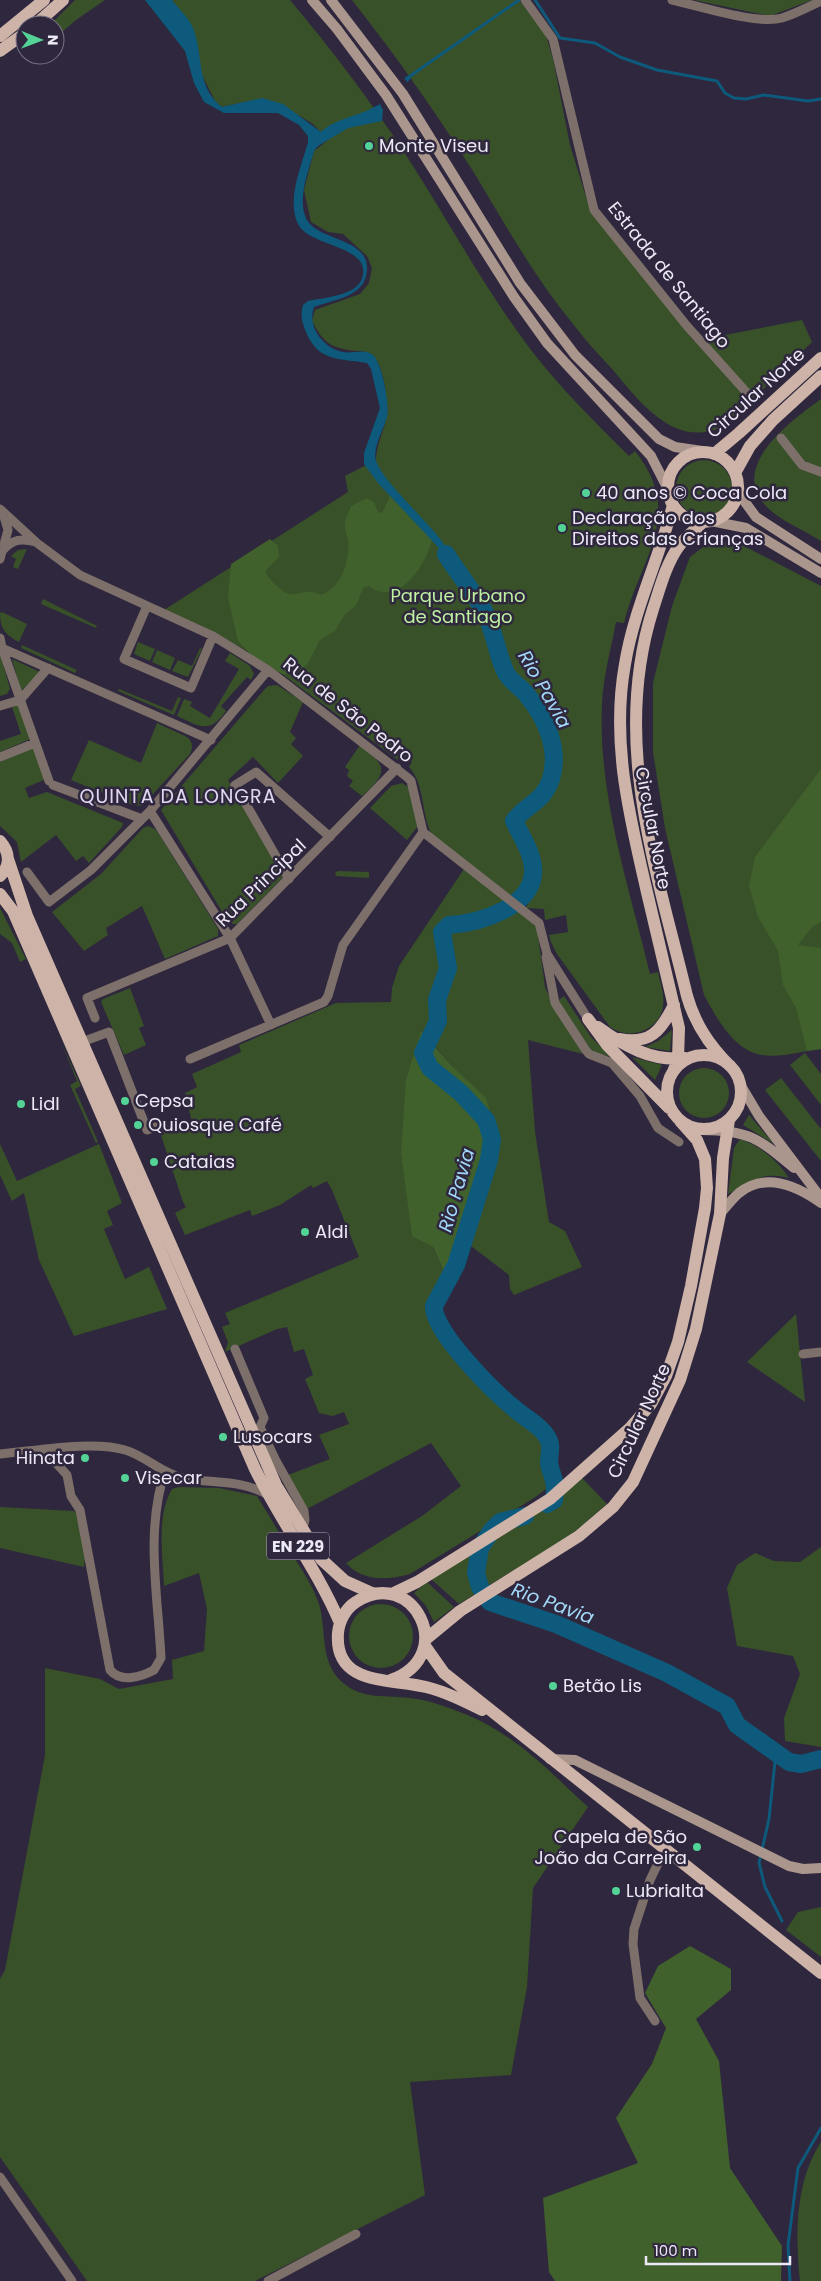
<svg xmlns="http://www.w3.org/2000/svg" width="821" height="2281" font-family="Poppins,sans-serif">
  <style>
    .green { fill: #385129 }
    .forest { fill: #40602c }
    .water { fill: #0d5a7c }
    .pier { fill: #2f273d }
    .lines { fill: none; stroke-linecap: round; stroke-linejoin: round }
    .stream { stroke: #0d5a7c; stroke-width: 3 }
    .river { stroke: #0d5a7c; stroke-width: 18 }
    .street { stroke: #7d706a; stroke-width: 9 }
    .secondary { stroke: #aa968d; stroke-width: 10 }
    .primary { stroke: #cdb3a8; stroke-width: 12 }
    .poi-dot { fill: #53d396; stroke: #2f273d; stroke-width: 2 }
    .labels { text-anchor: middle; stroke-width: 5; stroke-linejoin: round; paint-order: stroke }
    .shield { fill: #2f273d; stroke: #b4aebe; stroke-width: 1 }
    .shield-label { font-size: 16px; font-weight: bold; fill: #ede8f6 }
    .poi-label { font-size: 18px; fill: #ede8f6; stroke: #2f273d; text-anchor: start }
    .street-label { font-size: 18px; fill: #ede8f6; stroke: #2f273d }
    .park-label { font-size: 18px; fill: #bef1a1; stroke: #2f273d }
    .water-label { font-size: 19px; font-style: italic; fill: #a2d7f7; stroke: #2f273d }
    .neighbourhood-label { font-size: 19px; letter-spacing: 1px; fill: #e1d7f3; stroke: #2f273d }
  </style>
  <rect width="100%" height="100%" fill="#2f273d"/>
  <path class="green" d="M75,0H105L76,20L55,38V25H50Z
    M172,0H290C331,49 371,101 406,155C448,220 484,288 531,350C560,388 595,422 629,456L635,451C686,515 640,558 624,623L616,622C611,649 603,677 602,705C598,796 629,886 650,974L658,972C660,983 665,995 663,1007C659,1031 629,1041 610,1027L557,954L551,942L549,935L568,932L566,915L545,920L544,909L526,908C533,892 540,873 534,855C530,843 519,833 519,819L537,806L543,804C530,801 518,807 512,820C516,848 550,876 511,898L432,835C421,814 425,784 409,767L412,762L403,755L398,760L266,662L204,627L164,610L348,492L345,476L376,460C376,441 389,424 387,404C386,391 383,363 371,354C367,351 361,351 356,351C331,348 324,344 312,321L315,310L360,294L369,283L372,268L367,256L343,234L328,232L311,222L304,190L314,151L328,140L313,124L298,115L249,101L222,107L215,101L201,73L193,29Z
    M352,0H519L546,35L553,59L570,145L590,210L694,341L802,320L812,342L727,424C707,436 685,435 666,423C645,410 628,388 613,370C599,355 585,340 573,324C535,278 506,226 476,176C438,115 396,56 352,0Z
    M694,0H812L770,16Z
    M821,399V541C804,530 780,521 766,506C728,466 792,420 821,399Z
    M676 488a28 28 0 1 1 56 0a28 28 0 1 1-56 0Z
    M722,542L744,546L821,586V1049C803,1051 780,1058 762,1055C734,1051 716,1017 704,995L665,828L653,752V683L672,606L690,557L703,547Z
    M27,549L18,569L13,567L16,559L11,556L18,550Z
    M43,599L97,626L96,628L41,604Z
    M2,612L27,624L19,642C6,635 0,629 0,613Z
    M138,642L155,649L150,661L134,654Z
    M22,645L77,670L75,673L21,648Z
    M200,648L202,649L188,677L172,671L178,660L192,666Z
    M157,650L175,658L170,670L152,662Z
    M0,653L10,689L7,694L0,696Z
    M230,653L250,666L254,674L251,680L247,677L221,706L226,711C209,735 199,726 177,716L184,699L192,702L190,706L210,718L239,669L225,661Z
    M12,659L40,672L21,691Z
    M277,685L303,702L290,732L296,738L291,744L303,756L278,783L253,757L228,780L283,877L237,924H233L227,920L161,810L264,690L268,686Z
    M119,689L172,711L178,697L181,698L174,715L118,691Z
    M19,705L30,739L0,752V741L21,734L12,707Z
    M157,723L187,737C193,742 193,747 190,754L142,806L132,805L71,780L89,740L141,763Z
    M360,745C387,766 389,772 362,796L349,786L353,781L347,776L349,770L345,767Z
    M34,747L46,779L25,788L29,798L47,792L123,823L122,827L89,863L83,856L76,861L56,835L21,862L17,842L0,826V762Z
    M402,783L408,787L418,826L407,840L370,808L391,786Z
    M148,826L155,829L159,834L218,929V936L165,959L142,906L106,928L108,935L84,951L52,912L101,874L143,828Z
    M464,869L532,922L537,928L545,987L555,1009L583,1054L528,1040L535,1132L549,1222L565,1231L582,1267L514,1295L510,1289L509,1275L467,1243L494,1174L453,1067L422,1031L406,1079L433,1247L447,1278L431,1307L438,1328L482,1381L512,1411L537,1430L546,1444V1464L554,1483L534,1498L410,1574C388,1580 363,1582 346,1563L422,1516L461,1486L431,1443L307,1509L288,1475L330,1459L319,1435L349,1424L344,1412L333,1416L319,1413L305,1379L313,1375L304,1349L294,1352L287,1327L277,1329L225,1352L228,1342L222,1327L230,1324L225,1313L359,1257L332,1190L327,1181L313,1188L311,1185L280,1205L252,1216L250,1210L185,1235L175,1213L188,1206L186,1207L183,1202L157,1123L194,1130L185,1093L197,1087L192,1074L241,1052L239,1045L336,1003L391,1002L392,988L399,966Z
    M338,871L369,872V878L336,876L335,873Z
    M0,908L26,959L20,962L12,943L0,934Z
    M130,988L144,1026L139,1028L146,1045L124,1055L101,1002L103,999Z
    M564,996L591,1037L611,1057L592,1051L558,1001Z
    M672,1030L670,1051L645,1047L658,1041Z
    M61,1042L81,1086L75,1089L98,1142L96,1143L70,1085L77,1081Z
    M805,1053L821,1074V1105L790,1065Z
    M632,1057L662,1065L655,1080Z
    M679 1093a25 25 0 1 1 50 0a25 25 0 1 1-50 0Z
    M781,1078L821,1129V1161L765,1090Z
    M749,1115L774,1144L743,1125Z
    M740,1139C760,1146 777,1160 789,1178C760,1171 752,1182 728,1194L734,1148Z
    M0,1144L17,1181L99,1144L122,1203L107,1211L113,1225L104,1229L125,1279L149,1267L167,1309L74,1336L39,1260L24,1193L12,1201L0,1175Z
    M796,1314L805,1402L747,1362Z
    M582,1478L607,1504L572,1534L459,1604L431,1579C483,1547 536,1519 582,1478Z
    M179,1487L219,1488L257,1496C269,1515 280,1535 292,1554C302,1570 313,1586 319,1604C327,1631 319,1661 342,1682C362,1700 386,1695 410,1698C429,1700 447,1707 465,1714C515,1734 549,1771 588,1807L533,1888L527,1987L511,2075L410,2082L425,2195L255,2281H87L0,2157V1979L5,1970L45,1755V1668L100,1679L119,1689L173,1679L172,1660L204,1651L207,1609L199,1573L164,1586C163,1556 156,1516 172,1489Z
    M0,1507L74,1511L77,1513L85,1558L84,1567L0,1548Z
    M821,1547V1747L785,1741L784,1718L800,1674L793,1656L737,1646L727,1588L737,1565L755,1553L774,1561L800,1562Z
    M427,1582L454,1607L434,1622L426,1606L414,1593Z
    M349 1636a32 32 0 1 1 64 0a32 32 0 1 1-64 0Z
    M821,1907V1957L786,1930L798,1912Z
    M821,2142V2281H800C795,2235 795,2182 821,2142Z"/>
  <path class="forest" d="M390,496L432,540C426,565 398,609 369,586L363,588L356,606L345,614L335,631L320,640L307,665L290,674H282L256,660L238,641L228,598L231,564L270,539L278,546L279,557L266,570V574C271,580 277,587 283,591C295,600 306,586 321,595C342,588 350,560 348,540C347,535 344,530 345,525C345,518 349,512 351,506L367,498L374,502L378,512L382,513Z
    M821,769V922L812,927L798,945L821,948V1049L807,1051L796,1008L783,985L778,951L758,917L749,886L755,857Z
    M421,1031L453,1067L486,1098L496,1132L494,1174L465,1248L447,1278L433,1247L412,1236L401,1153L406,1079Z
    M690,1946L731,1969V1990L696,2019L719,2061L730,2168L782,2246L781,2281H555L549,2272L543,2198L638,2163L616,2118L652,2064L666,2028L645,1993L658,1966Z"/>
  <path class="water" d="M145,0H172C179,9 189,18 193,28C204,55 195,86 222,107L262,98L283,104L321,132C337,117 363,116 381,103C392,95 401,75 415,73L397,95L382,121L348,128L318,146L314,151C309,170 297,198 306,218C316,241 367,237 367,268C367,297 335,299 314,307C307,327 323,348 343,352C352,354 364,348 373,355C382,363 390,405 387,417C384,429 372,448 376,461C383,481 426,520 441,540C448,550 453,563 458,574L438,547L378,483L364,464V453L380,408L371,369L367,363C340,358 319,363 306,332C302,322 300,316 303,305L308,301C325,297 361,296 363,274C367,245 310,247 298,224C286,200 302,165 308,142V136L299,125L278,113H224L204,102L194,83L185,51Z"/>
  <path class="pier" d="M403,77L409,84L382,121L383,110L380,104L372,107Z"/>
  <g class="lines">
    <path class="stream" d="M535,0L560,38L595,43L620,57L657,70L717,81L725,93L734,98L746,99L764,95L808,101L821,99
      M413,74L519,0
      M776,1752L769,1819L759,1863L765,1887L782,1921
      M790,2281L788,2245L798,2168L821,2128"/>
    <path class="river" d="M446,554C458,574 476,594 486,615C495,633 497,655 506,673C511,682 521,687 527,695C546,718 560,749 551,779C543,803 526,804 514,821C521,836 532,852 533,868C536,907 479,923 449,925L442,932L448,968L437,1000L438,1021L423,1053L430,1068L461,1093L486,1120L492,1139L489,1160L456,1265L434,1306C432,1331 495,1393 515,1409C526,1419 546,1428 550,1444C551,1449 549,1457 549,1463C552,1479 557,1479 554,1500L547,1504
      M525,1516L500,1522L492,1530L480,1548L476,1573L480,1587L490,1602L556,1624L667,1673L727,1706L737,1725L789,1762L801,1764L821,1759"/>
    <path class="street" d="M525,0L553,39L594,210L687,326L748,394
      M672,0C699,6 757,25 782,18C795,14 808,7 821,1
      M781,438L802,465L821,472
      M0,509L37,543L80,575L213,636L268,670L407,777L411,781L423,832L539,923L547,954L588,1019
      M3,550C13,539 22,538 36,542
      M0,559L8,530L3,513
      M147,606L124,659L191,688L213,636
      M0,638L2,648L211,740
      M2,648L49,781
      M0,706L20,700L48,668
      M0,757L35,743
      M53,785L142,819
      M150,811L230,938L271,1025
      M27,872L49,902L91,870L150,811L268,670
      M289,879L235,785L256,772L330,837
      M546,957L555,1003L585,1049L589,1054L612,1063L640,1096L658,1128L679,1142
      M95,1018L87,998L230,938L397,768
      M82,1042L109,1032L147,1130L155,1127
      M190,1059L324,1002L328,996L343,945L423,832
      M235,1349L264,1418L260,1427L275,1459L304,1511L305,1520L302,1531
      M803,1354L821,1352
      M44,1450L67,1475L71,1496L80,1510L110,1670C121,1683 141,1677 154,1670L161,1658C158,1595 145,1532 165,1471
      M0,1454C35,1451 93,1440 125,1450C146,1456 162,1474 183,1478C213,1484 241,1479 268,1495
      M655,2021L640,1998L633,1944L634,1929L650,1880L665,1849
      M0,2177L72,2281
      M268,2281L356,2234"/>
    <path class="secondary" d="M312,0L337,29L386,95L514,297L547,343L651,456L671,495
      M331,0L403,94L520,283L575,355L659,439L675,447L709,452
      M738,484L742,498L756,517L821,559
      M711,521L746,528L821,573
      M740,1084L759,1116L821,1198
      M702,1130C749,1130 759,1139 794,1168
      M720,1214C726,1207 732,1199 739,1193C765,1172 797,1186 821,1203
      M550,1759L575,1760L789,1866L803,1869L821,1868"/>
    <path class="primary" d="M35,25L63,0
      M0,36L44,0
      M0,51L25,33
      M668 487a35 35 0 1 1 70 0a35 35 0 1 1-70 0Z
      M714,454L739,433L821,358
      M735,473L750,446L773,420L821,376
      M703,522C695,530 686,537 679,546C666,564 660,588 653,609C611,741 656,867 687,996C695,1024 709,1045 730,1066
      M0,841C10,852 11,866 0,876
      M8,859L27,916L276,1485L321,1559L345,1581L374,1594
      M0,894L13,911L255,1469C281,1522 317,1569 340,1623
      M588,1019L607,1045L669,1108
      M598,1027C624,1046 652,1062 685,1058
      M619,1039C650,1045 661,1031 674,1005
      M667 1092a37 37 0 1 1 74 0a37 37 0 1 1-74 0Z
      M673,1072L678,1059L679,1028C668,982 657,935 646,888C629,814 611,741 625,664C634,609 659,559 673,505
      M392,1594L417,1582L550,1499L630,1428L651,1404L666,1376L678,1342L691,1286L705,1208L707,1188L705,1159L697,1140L680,1121
      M426,1639L460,1611L579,1536L613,1507L633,1482L680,1380L696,1329L720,1214L723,1158L729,1120
      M425,1646L444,1673L821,1973
      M391,1680C460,1655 412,1565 356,1602C346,1608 339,1621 338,1633C334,1687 392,1678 426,1687C446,1692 464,1701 482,1710"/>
  </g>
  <g class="poi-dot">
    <circle cx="369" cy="146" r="5"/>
    <circle cx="586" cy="493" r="5"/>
    <circle cx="562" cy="528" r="5"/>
    <circle cx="125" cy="1101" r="5"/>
    <circle cx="21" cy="1104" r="5"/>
    <circle cx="138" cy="1125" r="5"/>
    <circle cx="154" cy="1162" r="5"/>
    <circle cx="305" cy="1232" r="5"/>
    <circle cx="223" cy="1437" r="5"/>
    <circle cx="85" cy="1458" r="5"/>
    <circle cx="125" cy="1478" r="5"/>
    <circle cx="553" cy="1686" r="5"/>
    <circle cx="697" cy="1847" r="5"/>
    <circle cx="616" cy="1891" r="5"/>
  </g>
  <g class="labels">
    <rect class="shield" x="267" y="1532.5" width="62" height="27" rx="4"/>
    <g class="shield-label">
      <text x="298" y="1552">EN 229</text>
    </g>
    <g class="poi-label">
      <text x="379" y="152">Monte Viseu</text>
      <text x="596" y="499">40 anos © Coca Cola</text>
      <text x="572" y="524">Declaração dos<tspan x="572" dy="21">Direitos das Crianças</tspan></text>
      <text x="135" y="1107">Cepsa</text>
      <text x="31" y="1110">Lidl</text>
      <text x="148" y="1131">Quiosque Café</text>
      <text x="164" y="1168">Cataias</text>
      <text x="315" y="1238">Aldi</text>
      <text x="233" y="1443">Lusocars</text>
      <text x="75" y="1464" text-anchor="end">Hinata</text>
      <text x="135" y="1484">Visecar</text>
      <text x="563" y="1692">Betão Lis</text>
      <text x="687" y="1843" text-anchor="end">Capela de São<tspan x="687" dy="21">João da Carreira</tspan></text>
      <text x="626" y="1897">Lubrialta</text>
    </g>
    <g class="street-label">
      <text transform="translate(669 275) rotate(51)" y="6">Estrada de Santiago</text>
      <text transform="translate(756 393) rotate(-42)" y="6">Circular Norte</text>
      <text transform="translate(348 710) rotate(38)" y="6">Rua de São Pedro</text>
      <text transform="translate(653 828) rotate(79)" y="6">Circular Norte</text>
      <text transform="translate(261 883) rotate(-44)" y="6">Rua Principal</text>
      <text transform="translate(639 1421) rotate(-65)" y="6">Circular Norte</text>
    </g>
    <g class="park-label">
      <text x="458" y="602">Parque Urbano<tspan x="458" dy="21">de Santiago</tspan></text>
    </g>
    <g class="water-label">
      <text transform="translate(545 689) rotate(60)" y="7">Rio Pavia</text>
      <text transform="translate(456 1190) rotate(-74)" y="7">Rio Pavia</text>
      <text transform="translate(553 1603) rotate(20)" y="7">Rio Pavia</text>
    </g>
    <g class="neighbourhood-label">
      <text x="178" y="803">QUINTA DA LONGRA</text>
    </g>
  </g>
  <g transform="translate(40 40) rotate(91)"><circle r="24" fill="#2f273d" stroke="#7b7487"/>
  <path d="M0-4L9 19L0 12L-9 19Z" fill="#53d396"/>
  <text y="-8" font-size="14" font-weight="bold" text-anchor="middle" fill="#ede8f6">N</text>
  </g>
  <path d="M646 2256v8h144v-8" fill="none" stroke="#ede8f6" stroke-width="2.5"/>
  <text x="654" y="2256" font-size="15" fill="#ede8f6" stroke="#2f273d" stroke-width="4" paint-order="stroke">100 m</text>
</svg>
